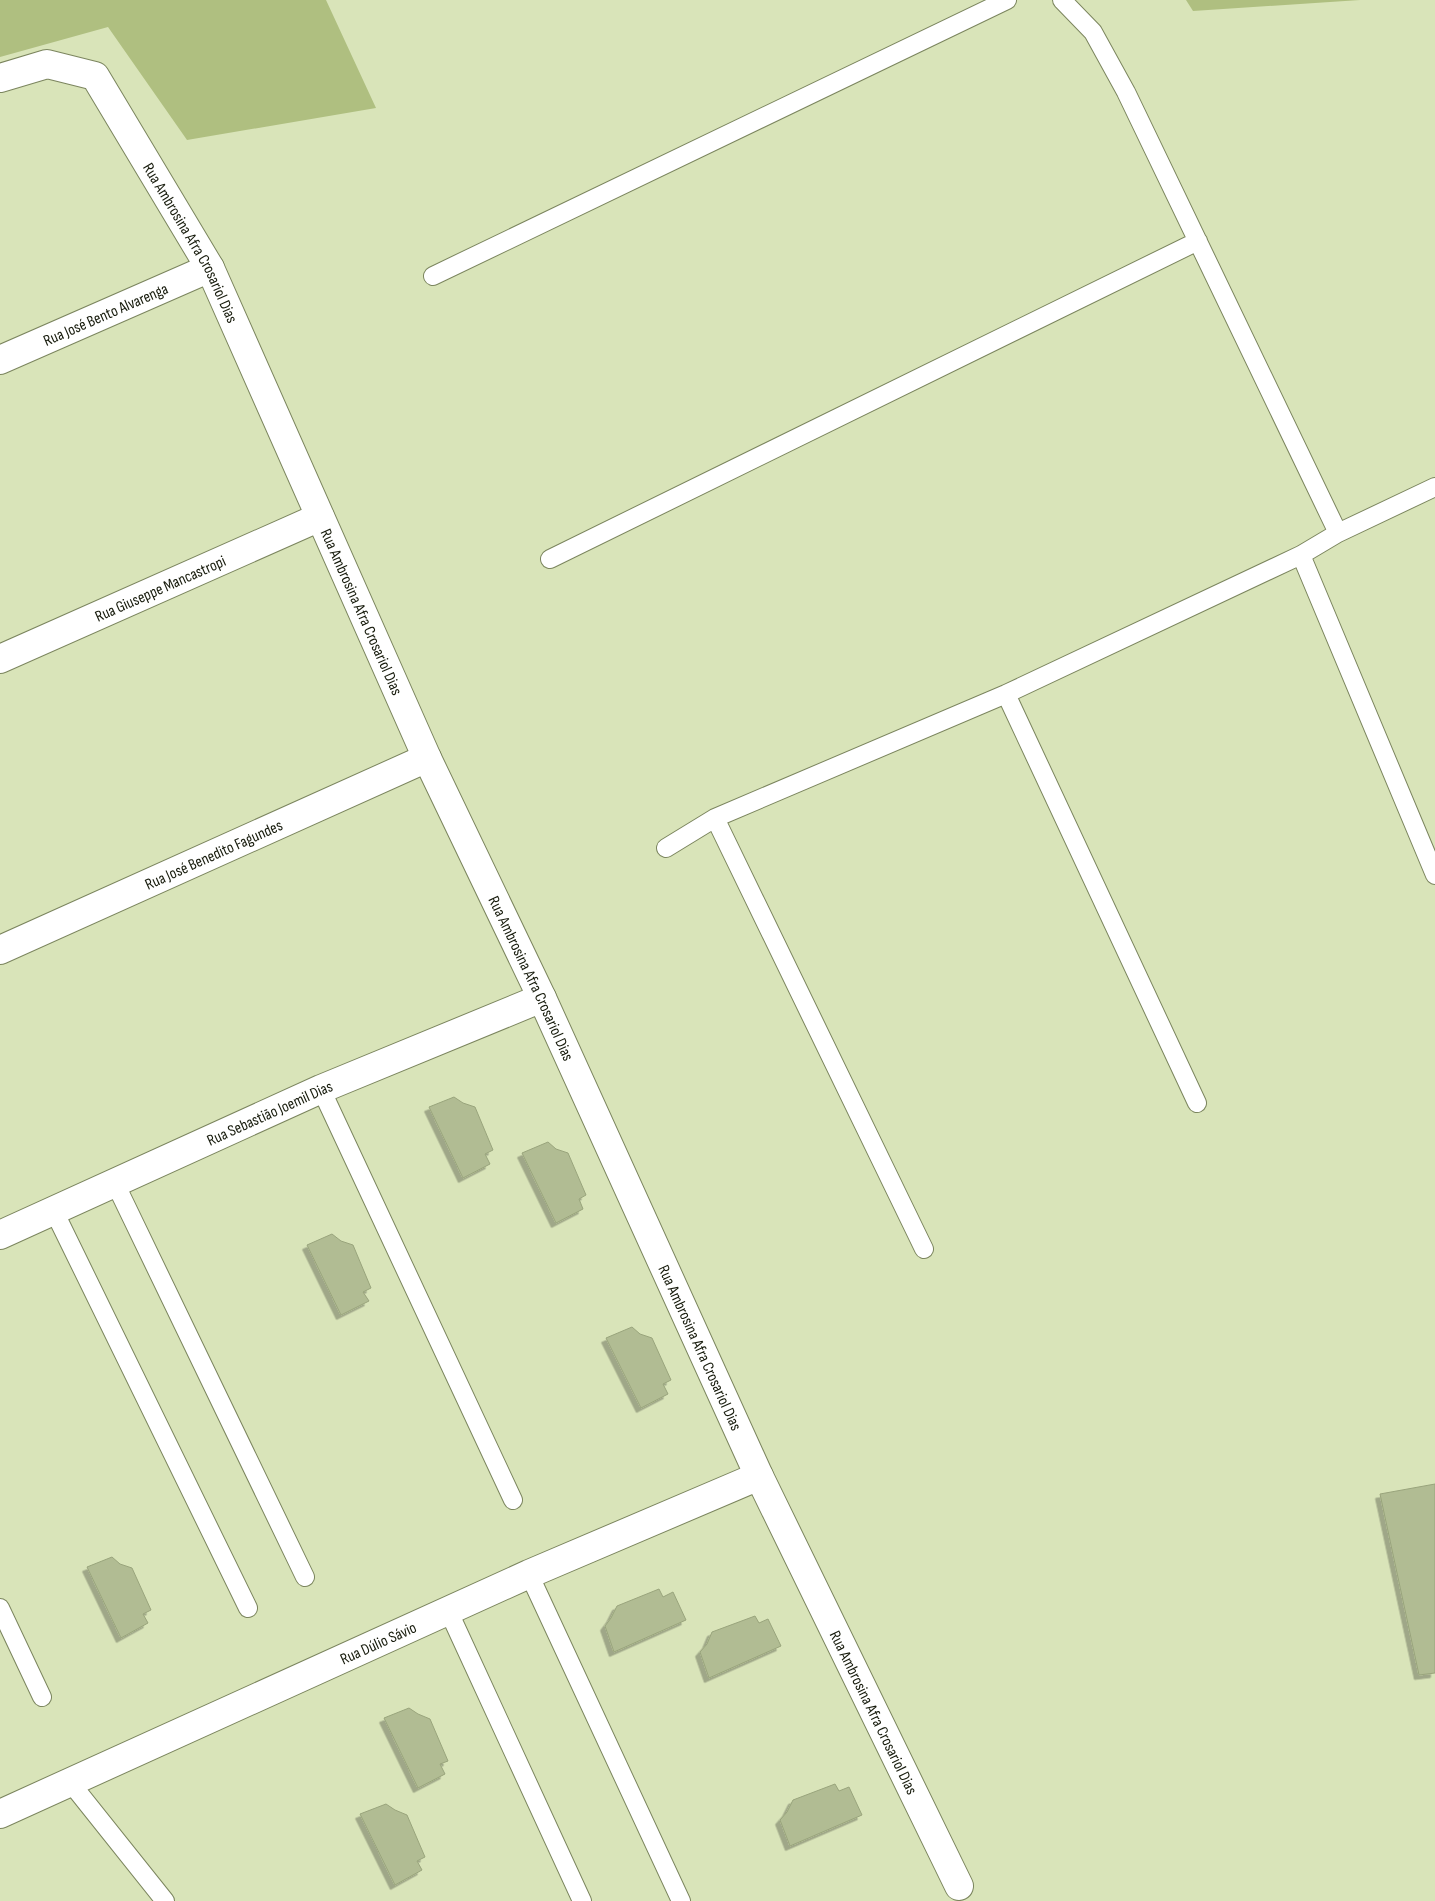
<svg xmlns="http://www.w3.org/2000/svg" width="1435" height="1901" font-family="'Sofia Sans Condensed',sans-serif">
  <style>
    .green { fill: #afbf80 }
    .building { fill: #b1bc93; stroke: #99a47c; filter: url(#shadow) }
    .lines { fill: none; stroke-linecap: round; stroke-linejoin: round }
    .lane-casing { stroke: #7b855e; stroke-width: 20 }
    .street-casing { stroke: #7b855e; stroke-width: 30 }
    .lane { stroke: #fff; stroke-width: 18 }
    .street { stroke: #fff; stroke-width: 28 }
    .labels { text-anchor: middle; stroke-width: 4.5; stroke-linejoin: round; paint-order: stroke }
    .street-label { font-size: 16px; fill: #161a0b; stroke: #e6f1c6 }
  </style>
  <defs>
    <filter id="shadow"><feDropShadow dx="-4.5" dy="4.5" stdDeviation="0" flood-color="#0004"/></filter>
  </defs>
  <rect width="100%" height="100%" fill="#d9e4b9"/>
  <path class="green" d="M0,0H326L376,108L187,140L108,27L0,57Z
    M1186,0H1360L1193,11Z"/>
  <path class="building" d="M454,1097L463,1103L475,1107L493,1150L485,1154L490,1164L463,1178L429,1107Z
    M548,1142L556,1149L568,1153L586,1195L579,1199L583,1209L556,1223L522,1153Z
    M332,1234L341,1241L353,1245L371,1288L363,1292L369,1301L341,1315L307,1245Z
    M632,1327L640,1334L652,1338L671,1380L663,1384L668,1394L641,1408L606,1338Z
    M1435,1484V1673L1419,1675L1380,1494Z
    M112,1557L120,1564L132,1568L151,1610L143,1614L148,1623L121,1638L87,1567Z
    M659,1589L663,1597L673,1592L686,1620L614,1652L605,1626L611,1618L617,1606Z
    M755,1616L759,1623L768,1619L781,1646L709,1678L700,1652L707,1644L712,1632Z
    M409,1708L418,1714L430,1719L448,1761L440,1764L445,1774L418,1788L384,1718Z
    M835,1784L839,1791L849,1787L862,1815L790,1846L780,1820L787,1812L793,1800Z
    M386,1804L395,1810L407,1815L425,1857L417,1861L422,1870L395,1885L360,1814Z"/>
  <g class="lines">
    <g class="lane-casing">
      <path id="lane" d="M1062,0L1093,32L1126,92L1338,533
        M433,276L1007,0
        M1301,555L1435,875
        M550,559L1198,241
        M1006,694L1197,1103
        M715,818L924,1249
        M666,848L715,818L1006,694L1301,555L1338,533L1435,487
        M321,1089L513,1500
        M115,1183L305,1577
        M54,1211L248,1608
        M529,1574L681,1901
        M0,1608L42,1697
        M448,1610L582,1901
        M70,1782L165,1901"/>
    </g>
    <g class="street-casing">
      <g id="street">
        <path id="s1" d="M0,78L47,64L95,76L210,268L427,758L542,998L759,1476L959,1886"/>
        <path id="s2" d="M0,360L210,268"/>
        <path id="s3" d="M0,659L320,517"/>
        <path id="s4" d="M0,950L427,758"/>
        <path id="s5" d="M0,1235L321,1089L542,998"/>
        <path id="s6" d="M0,1814L529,1574L759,1476"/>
      </g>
    </g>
    <use href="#lane" class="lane"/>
    <use href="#street" class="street"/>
  </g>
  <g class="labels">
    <g class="street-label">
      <text dy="6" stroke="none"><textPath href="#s1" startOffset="291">Rua Ambrosina Afra Crosariol Dias</textPath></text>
      <text dy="6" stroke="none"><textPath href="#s2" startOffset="115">Rua José Bento Alvarenga</textPath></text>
      <text dy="6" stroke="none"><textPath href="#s3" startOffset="175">Rua Giuseppe Mancastropi</textPath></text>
      <text dy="6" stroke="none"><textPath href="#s1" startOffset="698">Rua Ambrosina Afra Crosariol Dias</textPath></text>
      <text dy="6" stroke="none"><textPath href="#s4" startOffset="234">Rua José Benedito Fagundes</textPath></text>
      <text dy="6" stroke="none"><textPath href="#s1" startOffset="1102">Rua Ambrosina Afra Crosariol Dias</textPath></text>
      <text dy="6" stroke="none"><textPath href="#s5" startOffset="296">Rua Sebastião Joemil Dias</textPath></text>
      <text dy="6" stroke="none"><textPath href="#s1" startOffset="1508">Rua Ambrosina Afra Crosariol Dias</textPath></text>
      <text dy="6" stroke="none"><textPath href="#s6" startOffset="415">Rua Dúlio Sávio</textPath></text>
      <text dy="6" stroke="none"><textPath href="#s1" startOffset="1912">Rua Ambrosina Afra Crosariol Dias</textPath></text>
    </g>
  </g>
</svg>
